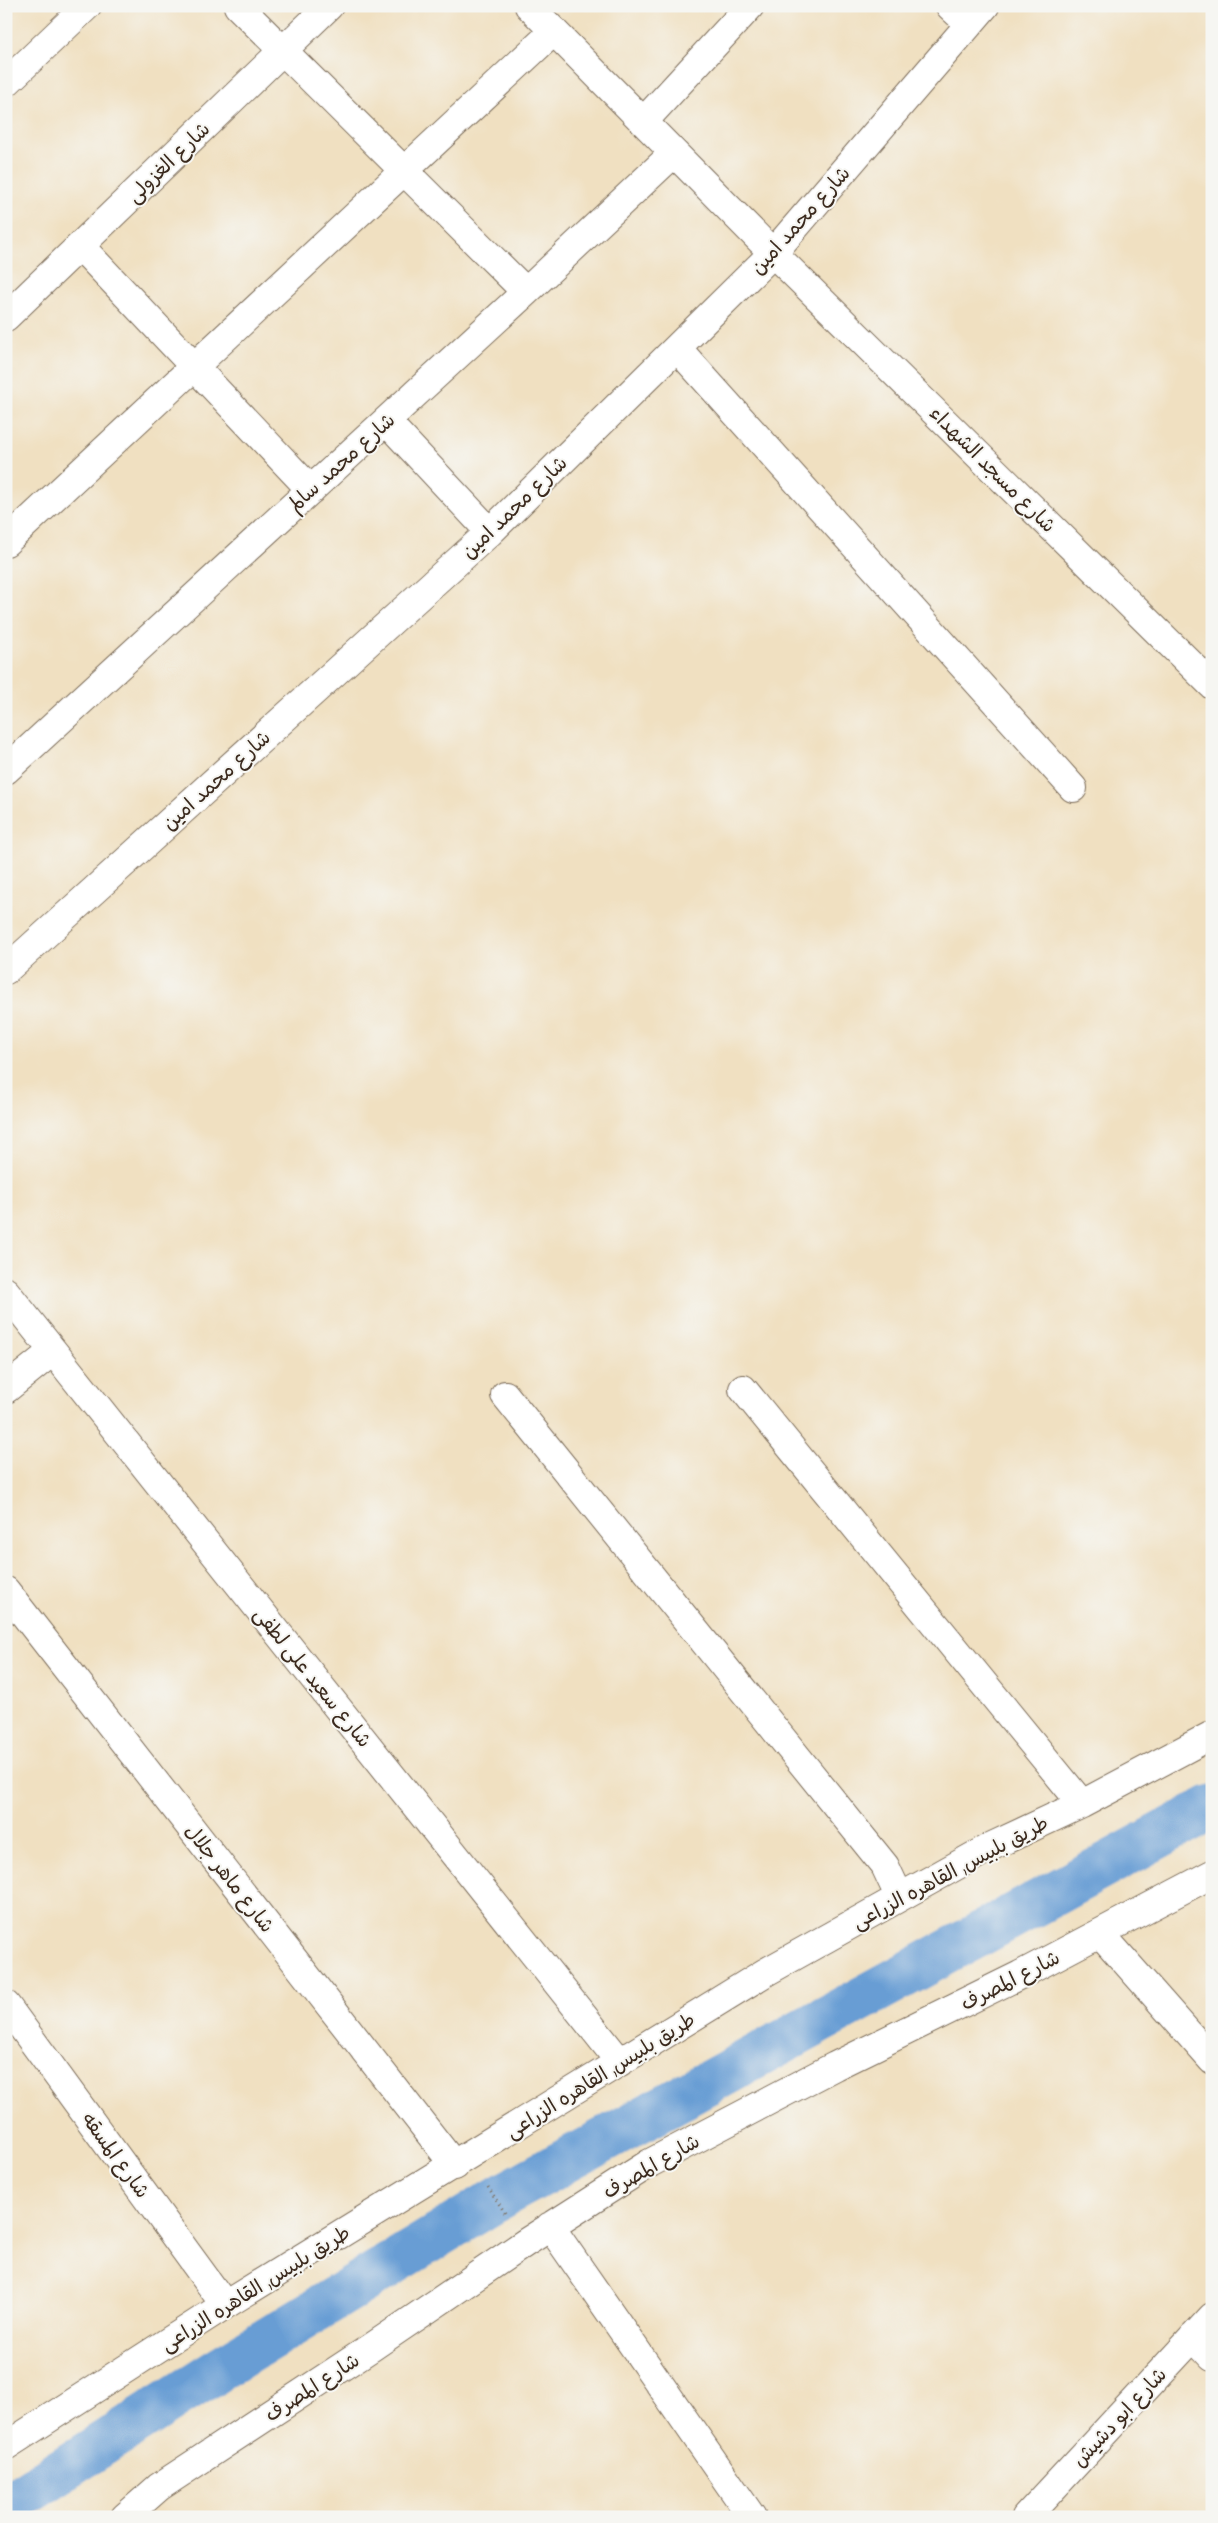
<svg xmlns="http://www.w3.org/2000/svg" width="1218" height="2523" font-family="'Indie Flower','Playpen Sans Arabic',sans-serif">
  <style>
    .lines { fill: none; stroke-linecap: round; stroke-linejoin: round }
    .canal { stroke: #679dd4; stroke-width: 45 }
    .minor-casing { stroke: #7a6a57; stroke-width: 30 }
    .path { stroke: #7a6a57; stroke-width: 3; stroke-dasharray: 1 4; stroke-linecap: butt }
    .minor { stroke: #fff; stroke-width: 28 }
    .labels { text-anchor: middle; stroke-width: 4; stroke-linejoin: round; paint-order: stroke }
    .street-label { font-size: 20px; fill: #3b2a1e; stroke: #f6f6f2 }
  </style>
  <rect width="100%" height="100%" fill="#f6f6f2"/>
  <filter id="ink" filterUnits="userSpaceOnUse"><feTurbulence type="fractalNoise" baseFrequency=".02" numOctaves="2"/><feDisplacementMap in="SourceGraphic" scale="10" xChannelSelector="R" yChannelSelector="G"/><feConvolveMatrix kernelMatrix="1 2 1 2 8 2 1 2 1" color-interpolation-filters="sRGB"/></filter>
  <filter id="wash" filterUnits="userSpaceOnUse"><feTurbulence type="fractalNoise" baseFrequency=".0096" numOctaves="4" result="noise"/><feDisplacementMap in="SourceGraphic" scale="20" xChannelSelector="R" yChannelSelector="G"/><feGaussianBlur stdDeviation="1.12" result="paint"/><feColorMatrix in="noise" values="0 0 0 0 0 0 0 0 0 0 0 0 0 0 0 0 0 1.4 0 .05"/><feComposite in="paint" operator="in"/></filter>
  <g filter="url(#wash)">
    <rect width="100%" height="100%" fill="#f0e0c1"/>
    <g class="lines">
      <path class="canal" d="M6,2506L216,2371L509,2192L1212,1807"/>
    </g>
  </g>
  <g filter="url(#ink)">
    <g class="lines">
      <g class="minor-casing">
        <path id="minor" d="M238,6L526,292
          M529,6L773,253L1212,685
          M950,6L969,24
          M6,83L87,6
          M644,121L750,6
          M80,246L311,490
          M6,317L329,6
          M677,348L1073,788
          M386,421L490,532
          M6,542L554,31
          M6,770L526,292L674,153
          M6,970L490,532L773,253L985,6
          M6,1292L620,2062
          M6,1389L53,1351
          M743,1389L1082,1804
          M505,1395L885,1866L899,1896
          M6,1591L455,2166
          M1100,1933L1212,2060
          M6,2005L225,2305
          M550,2226L752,2517
          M1193,2337L1212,2357
          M6,2446L225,2305L766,1972L990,1847L1082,1804L1212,1735
          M125,2517L159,2487L372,2347L525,2243L650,2163L835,2066L1020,1975L1212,1874
          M1026,2517L1212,2317"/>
      </g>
      <path class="path" d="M488,2187L505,2213"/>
      <use href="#minor" class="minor"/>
    </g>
  </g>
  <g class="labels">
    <g class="street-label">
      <text transform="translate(168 162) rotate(-44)" y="7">شارع الغزولى</text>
      <text transform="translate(800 220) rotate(-48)" y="7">شارع محمد امين</text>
      <text transform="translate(341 462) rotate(-42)" y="7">شارع محمد سالم</text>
      <text transform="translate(993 469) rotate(45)" y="7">شارع مسجد الشهداء</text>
      <text transform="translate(514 507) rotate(-44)" y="7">شارع محمد امين</text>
      <text transform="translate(216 780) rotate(-42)" y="7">شارع محمد امين</text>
      <text transform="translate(313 1677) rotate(51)" y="7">شارع سعيد على لطفى</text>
      <text transform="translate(950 1872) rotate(-28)" y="7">طريق بلبيس, القاهره الزراعى</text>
      <text transform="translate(230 1878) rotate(52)" y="7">شارع ماهر جلال</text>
      <text transform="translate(1010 1980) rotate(-27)" y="7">شارع المصرف</text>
      <text transform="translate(600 2075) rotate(-32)" y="7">طريق بلبيس, القاهره الزراعى</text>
      <text transform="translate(116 2155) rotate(54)" y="7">شارع المسقه</text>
      <text transform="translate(651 2166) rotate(-30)" y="7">شارع المصرف</text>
      <text transform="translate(255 2288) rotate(-32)" y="7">طريق بلبيس, القاهره الزراعى</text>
      <text transform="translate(312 2387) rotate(-33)" y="7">شارع المصرف</text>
      <text transform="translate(1119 2417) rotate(-47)" y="7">شارع ابو دشيش</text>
    </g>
  </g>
  <rect width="1218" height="2523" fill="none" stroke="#f6f6f2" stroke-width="25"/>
</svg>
